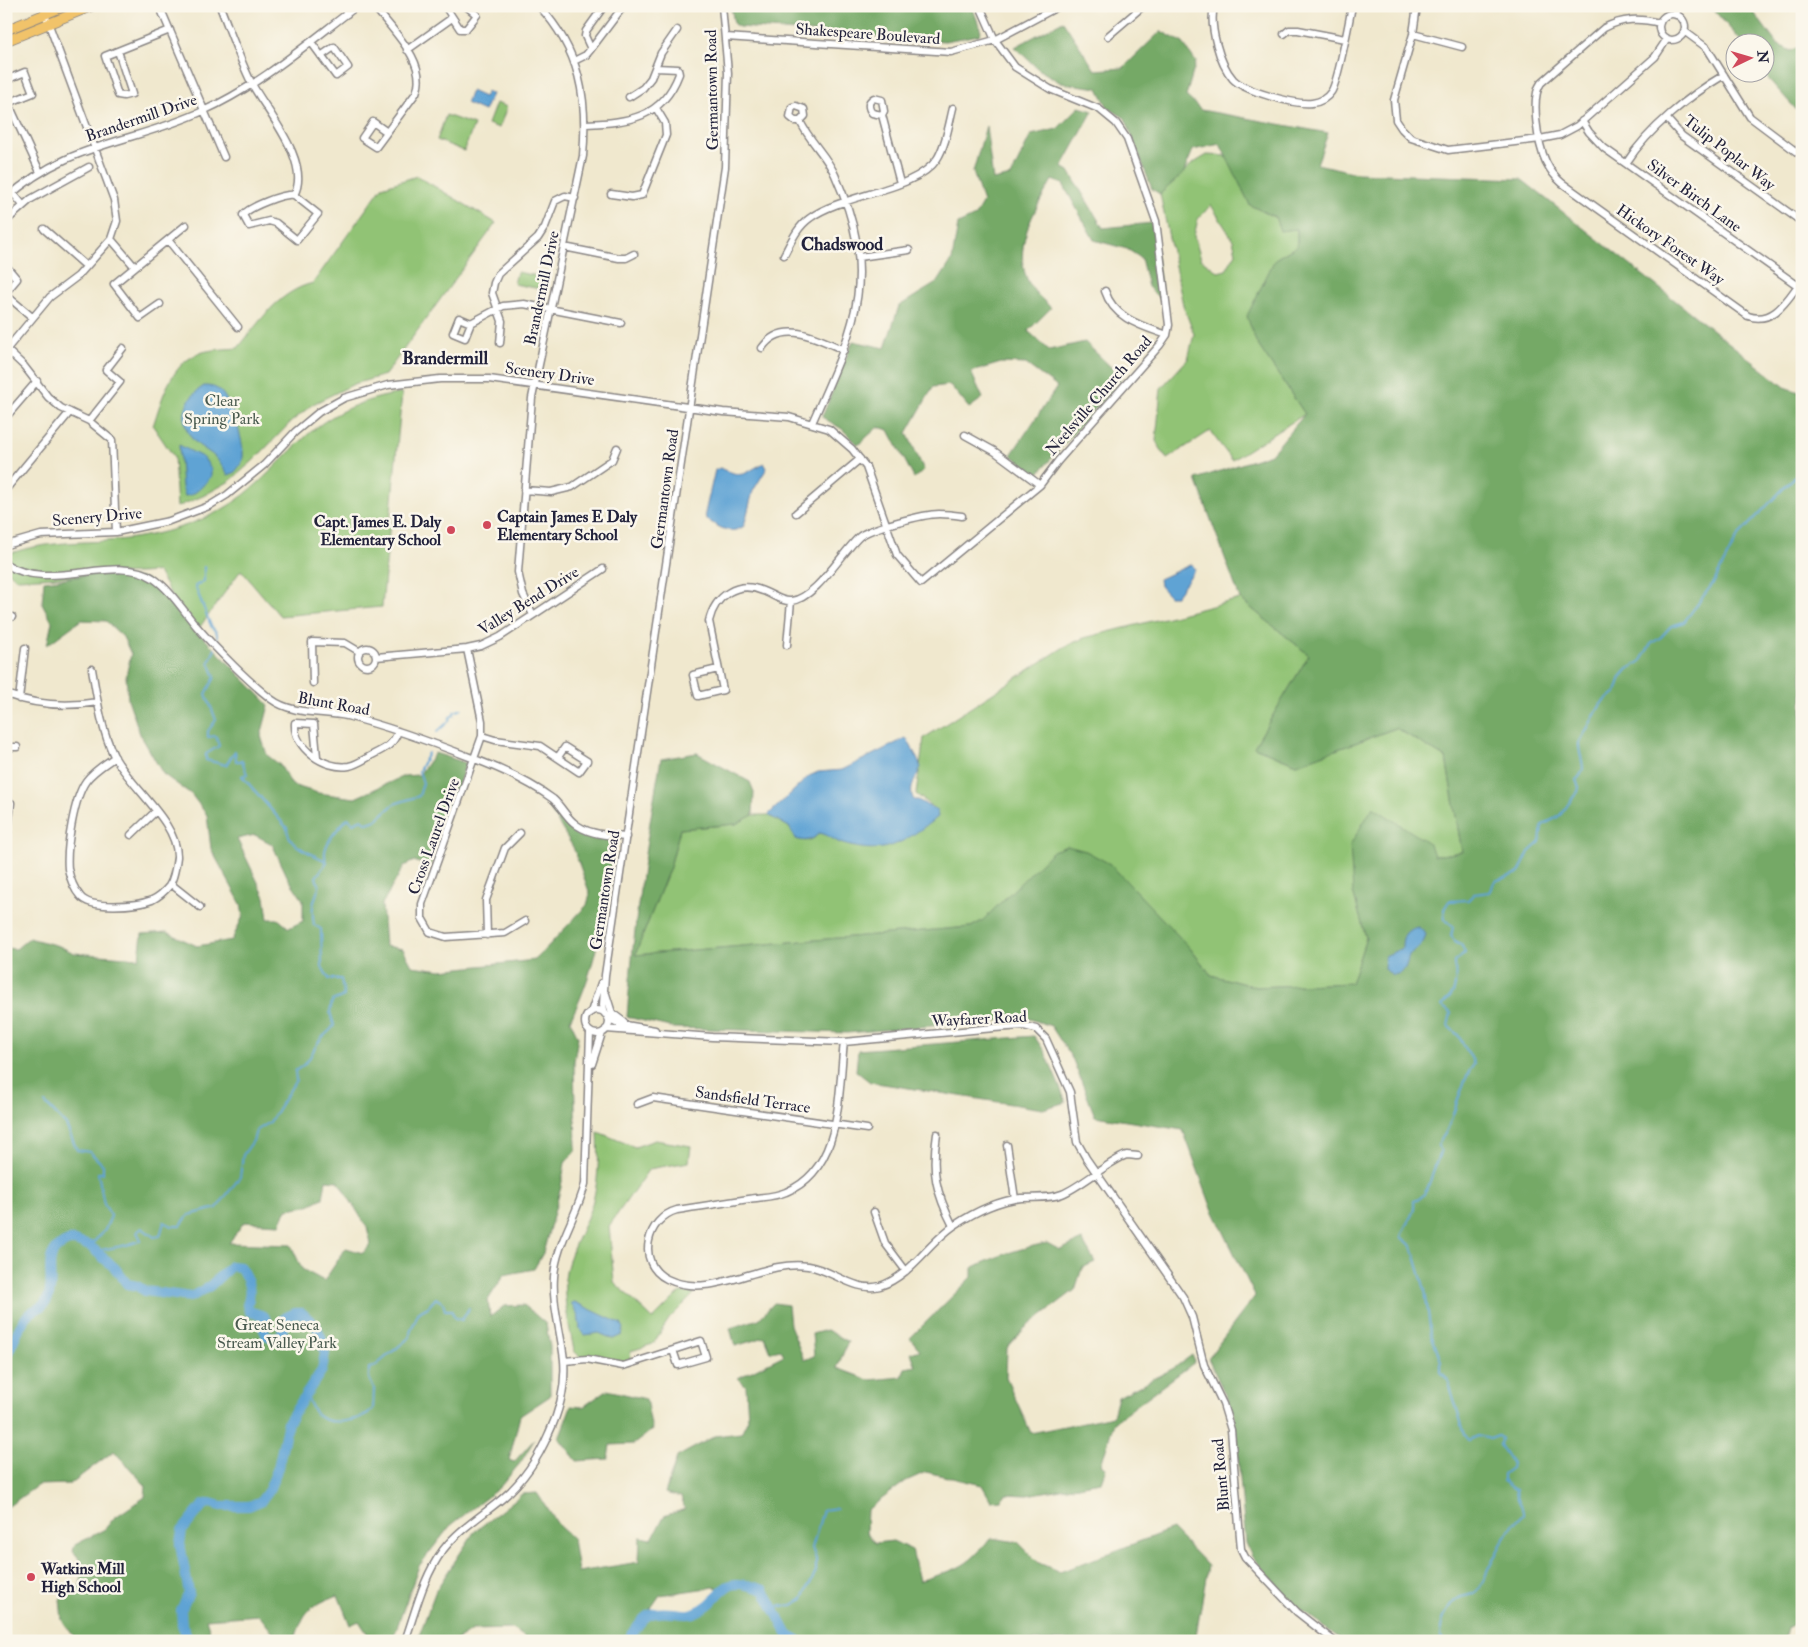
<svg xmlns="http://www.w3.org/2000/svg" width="1808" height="1647" font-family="'IM FELL Double Pica',serif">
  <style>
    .green { fill: #91c374; stroke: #5a7258; fill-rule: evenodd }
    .forest { fill: #74a966; stroke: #4b6650; fill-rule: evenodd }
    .water { fill: #5fa3d4; stroke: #406288 }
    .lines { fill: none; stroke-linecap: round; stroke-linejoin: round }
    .stream { stroke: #5fa3d4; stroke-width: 2 }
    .river { stroke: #5fa3d4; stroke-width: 10 }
    .minor-casing { stroke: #898584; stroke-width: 9 }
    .major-casing { stroke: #898584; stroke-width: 11 }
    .minor { stroke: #fff; stroke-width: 6 }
    .major { stroke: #f1c36a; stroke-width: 9 }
    .poi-dot { fill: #d1495b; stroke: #fbf7ec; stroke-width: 2 }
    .labels { text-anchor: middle; stroke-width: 5; stroke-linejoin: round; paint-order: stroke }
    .street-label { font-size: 16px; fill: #22223b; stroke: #fbf7ec }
    .park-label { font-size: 16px; fill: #495a4f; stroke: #fbf7ec }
    .poi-label { font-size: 16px; font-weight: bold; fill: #22223b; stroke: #fbf7ec; text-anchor: start }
    .neighbourhood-label { font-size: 18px; font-weight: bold; fill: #22223b; stroke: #fbf7ec }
  </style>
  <rect width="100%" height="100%" fill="#fbf7ec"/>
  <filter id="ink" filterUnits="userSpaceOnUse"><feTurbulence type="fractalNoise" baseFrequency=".02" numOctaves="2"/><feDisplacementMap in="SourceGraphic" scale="10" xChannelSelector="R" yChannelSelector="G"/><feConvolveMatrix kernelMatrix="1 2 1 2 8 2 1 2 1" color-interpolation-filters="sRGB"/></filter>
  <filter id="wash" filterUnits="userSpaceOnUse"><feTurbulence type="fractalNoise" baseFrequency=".0096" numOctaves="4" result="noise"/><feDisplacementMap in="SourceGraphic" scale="20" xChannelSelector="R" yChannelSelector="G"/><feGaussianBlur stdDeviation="1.12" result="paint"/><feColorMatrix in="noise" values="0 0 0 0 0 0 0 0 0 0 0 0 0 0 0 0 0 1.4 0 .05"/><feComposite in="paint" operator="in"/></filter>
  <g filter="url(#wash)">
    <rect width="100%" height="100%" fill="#f0e8ce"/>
    <path class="green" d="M496,103L507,107L499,128L488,124Z
      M446,115L474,125L464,151L437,140Z
      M1207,155L1227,156L1250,205L1297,229V246L1275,259L1256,342L1305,414L1232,460L1210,431L1167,459L1156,441L1161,388L1188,359L1194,334L1183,305L1160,194L1192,164ZM1211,205L1233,240L1236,253L1226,270L1218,272L1201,259L1194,236L1198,219Z
      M417,176L496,223L385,375L354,384L313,404L291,422L253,461L230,481L203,496L177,507L174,457L153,426C162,399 170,364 200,353C211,349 227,349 238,348C259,322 279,291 313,283L382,187Z
      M517,272L543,277L541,289L514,284Z
      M402,393L382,607L280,616L241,570L194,635L158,572L17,579L6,570V555C40,542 72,543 107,541C146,538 186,529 221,510C254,492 274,466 301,441C329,413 363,399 402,393Z
      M1240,599L1309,655L1254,747L1297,764L1396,728L1446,758L1462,852L1434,856L1353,892L1366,938L1351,983L1256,987L1211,975L1189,947L1017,887L982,921L971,927L635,955L670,867L680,829L736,824L753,815H768L789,827L796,839C806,842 812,842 819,833L826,834L840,843L937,817V811L916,794L924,738L1064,647L1084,638Z
      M598,1132L635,1147L655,1140L691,1146L689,1162L649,1169L609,1226L614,1282L653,1319L680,1292L695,1293L669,1319L653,1344L631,1351L630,1361L626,1362L580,1357L574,1351C570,1328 563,1303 565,1279C568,1251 584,1230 592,1204C599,1180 599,1156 598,1132Z"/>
    <path class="forest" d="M731,6H972L981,31L979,35L945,41L739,27L734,24Z
      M1710,6H1749L1777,44L1791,51L1802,45V116L1763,73L1766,72V42H1742Z
      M1063,21L1095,70L1123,68L1161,31L1183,43L1196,62L1186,96L1201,110L1328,133L1317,164L1357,173L1521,179L1785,387L1802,393V1619L1787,1628L1784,1641H1343L1292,1603L1252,1556L1246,1543L1234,1414L1208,1358L1255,1296L1211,1206L1183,1130L1095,1116L1073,1060L1051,1026L1027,1018L847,1033L674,1028L627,1017C633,930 645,845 661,759L697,753L750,782L754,792L753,815L736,824L680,829L670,867L635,955L971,927L982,921L1053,851L1067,846L1086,851L1110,864L1189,947L1211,975L1256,987L1351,983L1366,938L1353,892L1350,845L1373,807L1430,844L1434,856L1462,852L1446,758L1396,728L1297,764L1254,747L1309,655L1240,599L1196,479L1271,454L1305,414L1256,342L1247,316L1275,259L1297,246V229L1280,231L1275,217L1250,205L1220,144L1193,150L1183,174L1160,194L1152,189L1125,118L1108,108L1098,88L1061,83L1038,69L1015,47Z
      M1079,107L1093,111L1062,167L1069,171L1103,228L1152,223L1163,302L1148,287L1141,258L1127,249L1094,240L1063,184L1052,180C1034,212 1010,249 1030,285C1035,294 1045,301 1051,308L1028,331L1049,350L1085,342L1122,378L1037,475L1011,455L1057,387L1026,364L1001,363L971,372L983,398L969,408L950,385L933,387L907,433L924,470L914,478L889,430L878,427L858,445L842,429L822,417L853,341L885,348L899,306L938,282L952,260L958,224L975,216L983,202L973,172L986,126L993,180L1011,176L1031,135L1057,129Z
      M107,573L147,579L269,705L261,736L267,755L280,765L292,785L318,793L355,798L404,776L419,775L435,753L466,763L430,867L414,861L404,866L382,904L385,946L403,949L412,966L441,970L535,960L587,905L590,894L573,847L548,806H553L577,833L613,841C606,901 599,966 570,1020L578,1037L574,1061L576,1150L565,1163L561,1187L543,1253L534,1269L504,1275L488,1300L490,1317L504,1306L524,1305L546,1324L550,1347V1396L520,1416L509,1460L514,1462L534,1440L521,1462L500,1487L450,1526L419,1566L392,1641H372L359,1621L350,1625L338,1595C307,1608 306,1608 294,1641H279L259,1615L206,1619L213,1641H77L62,1620L60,1599L80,1586L84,1565L73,1551L75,1545L105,1529L114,1518L145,1497L146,1486L114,1451L70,1484L38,1485L6,1508V948L16,949L29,938L59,946L74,953L139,958L142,934L167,932L197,946L232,940L243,916L241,904L211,849L207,815L191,794L163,774L140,734L128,699L126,676L131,654L123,637L106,621L81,620L47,645L52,622L42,603L44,581ZM255,835L272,844L288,878L303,900V921L289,928L278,919H268L265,897L237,839ZM326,1180L338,1181L367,1227L371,1244L363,1253L346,1248L324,1281L302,1269L291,1245L229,1243L244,1222L280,1224L287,1209L307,1206L323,1198Z
      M1034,1036L1045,1052L1066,1102L1043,1109L870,1082L856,1071L858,1050Z
      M1082,1240L1095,1262L1082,1268L1075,1290L1025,1328L1007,1348L1006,1378L1031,1433L1113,1416L1118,1397L1174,1368L1192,1355L1195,1362L1114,1422L1101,1465L1106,1468L1101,1482L1027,1495L1006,1494L1001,1500L991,1501L982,1485L926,1472L906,1481L867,1510L866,1532L875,1543L893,1541L912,1550L919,1581C955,1569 966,1570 990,1538L1018,1542L1039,1563L1060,1572L1172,1529L1208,1566L1195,1641H875L834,1638V1641H530L513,1629L472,1630L455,1641H417L436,1590L474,1532L522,1494L537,1493L559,1526L573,1539L578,1572L639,1562L640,1537L652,1539L664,1516L685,1509L681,1497L665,1493L677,1457L715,1436L741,1433L748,1419L746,1386L738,1378L784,1355L781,1350L771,1352L765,1337L735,1346L730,1328L759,1319L774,1303L788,1305L790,1325L804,1360L814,1356L812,1334L827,1330L848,1342L837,1368L869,1380L902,1377L905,1368L916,1366L911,1353L920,1350L910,1338L972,1277V1268C996,1256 1021,1248 1047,1243L1060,1250ZM714,1587L721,1589C713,1598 705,1609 694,1613C678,1618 661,1608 646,1615L660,1595Z
      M607,1390L646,1399L652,1430L634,1444L610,1445L608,1459L577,1461L559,1438L571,1406L583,1407Z"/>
    <path class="water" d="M471,91L484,97L487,92L492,94L484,111L466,103Z
      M204,386C211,386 217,387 222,393C232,405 244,441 243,456C243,463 238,468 234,473L228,475C224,470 221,464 217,459C211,452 201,448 195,442C177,422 183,399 204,386Z
      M179,445L204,458L211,469V476C205,484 195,496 185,496L182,487Z
      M764,463L767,468L753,491L744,526C730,536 719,527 706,519L705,513L715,470L720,468C746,478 739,476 764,463Z
      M1192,564L1195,570L1176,596H1169L1160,586L1159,579Z
      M906,738L911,745L921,767C917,777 907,789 914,800H918L937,811L938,817C903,842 888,857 843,844C834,841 828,834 819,833C812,841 806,842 796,839L789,827L768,815L809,776L818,772L842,770Z
      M1418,927L1426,934C1424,946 1417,948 1409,955C1406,966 1406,973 1393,975L1384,969L1385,956L1402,948C1402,936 1405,930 1418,927Z
      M575,1302L621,1324L624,1328L622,1335L613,1339L599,1333L585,1335L580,1329L578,1315L571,1303Z"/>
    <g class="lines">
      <path class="stream" d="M204,567V581L195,586L211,626L217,633V644
        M215,649L209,662L215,677L206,694L216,720L208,731V737L216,736L219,746L206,754V760L226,765L235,751L236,761H242L247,774L242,776L287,828C288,847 311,853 326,861
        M437,732L449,721L450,717L454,715V712L462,709
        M45,1103L66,1125L77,1150L90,1152L103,1165V1173H98L104,1204L111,1216L105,1230L90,1246
        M96,1251C111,1247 127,1247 141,1240L137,1232L142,1228L154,1237L160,1236L164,1222L172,1226H180L189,1215L217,1208L225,1197L240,1177L243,1155L253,1141L256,1131L270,1122L296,1080L295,1071C314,1059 309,1054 320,1040C324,1034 330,1033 334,1025L330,1012L332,1001L344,996L341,979H329L322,967L321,929L314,925C311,906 313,904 319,887L316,877L327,862C318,848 339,827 348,818L353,823L362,819L367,823L376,820L394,804L419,796L423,783L419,771L428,753
        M305,1394C309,1400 312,1410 317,1415C331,1427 361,1421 373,1409L374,1389L369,1378V1368L374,1367L410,1337C409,1327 417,1323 417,1313L428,1307L436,1298L443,1303L445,1310H451L455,1318L462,1320L469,1308
        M774,1607L792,1605L803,1599L816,1571V1559L812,1548L823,1510L837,1508
        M1444,1641L1440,1637C1440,1623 1448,1603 1461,1597C1467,1595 1473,1596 1478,1590C1483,1584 1486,1573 1490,1566C1498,1550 1510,1525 1523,1515C1524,1506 1516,1500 1516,1490L1503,1481V1474L1511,1468L1512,1463L1500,1445L1501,1438L1498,1436L1490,1439L1478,1436L1469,1440L1465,1435L1448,1380L1441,1372V1361L1431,1334L1425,1290L1412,1246L1401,1237C1404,1223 1416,1216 1414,1201C1431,1197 1432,1167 1441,1151L1438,1145C1440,1140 1444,1136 1446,1132C1457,1109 1460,1084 1474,1063L1458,1035L1448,1026L1451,1013L1442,1006C1445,1001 1446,1001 1450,997C1458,988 1455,972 1455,962L1465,953L1461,944L1455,941L1451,936L1453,927L1445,920L1444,909L1449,901L1468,900L1474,894L1489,892L1495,881L1519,873L1529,852L1540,842L1542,826C1547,821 1555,820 1560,815C1567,808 1570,799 1578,792L1579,787L1576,780C1590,768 1578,758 1579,743L1601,704L1616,692L1621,677L1628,669L1640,662L1651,644L1661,637L1671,626L1684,622L1714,582L1738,536L1802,469"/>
      <path class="river" d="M6,1356C14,1343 17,1327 28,1315C34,1308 44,1309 48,1298C57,1274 37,1253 71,1240L90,1246L115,1268L127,1284L137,1286L145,1291L191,1297L210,1286L231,1266L240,1267C248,1279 253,1291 247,1305L249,1311L264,1316L267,1321L264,1329L265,1335L274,1338L282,1337L284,1318L295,1313H302L316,1326L321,1337L325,1353L322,1370L288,1422L278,1468L269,1490L261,1501L249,1506H221L210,1503L203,1505L182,1531L180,1544L189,1593L181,1610L182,1625L189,1641
        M627,1641C645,1617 643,1610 675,1613C681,1614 689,1615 694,1613C729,1599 713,1572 764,1590L788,1635L798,1641"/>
    </g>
  </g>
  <g filter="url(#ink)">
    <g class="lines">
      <g class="minor-casing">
        <path id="minor" d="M343,6L347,14
          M374,6C391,29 429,63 416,93L376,147L362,138L373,122L387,132
          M445,6L460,29H466L477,15L466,6
          M1214,6C1209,26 1219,63 1233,79C1244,91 1295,105 1312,103C1320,102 1327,98 1331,92C1338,83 1349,21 1352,6
          M1417,6L1413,34L1394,100L1396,120L1402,129L1411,138L1448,150L1540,139L1560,135L1577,126L1655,57L1667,39
          M221,9C231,34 240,60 252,84C267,112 312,163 294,195C284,193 249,207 243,215L249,226L269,221L276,223L297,240L318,214L294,195
          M162,12L224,157
          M1659 27a13 13 0 1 1 26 0a13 13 0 1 1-26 0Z
          M1676,15L1678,6
          M1660,23C1639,18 1623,18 1604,28L1541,83C1530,98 1538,145 1546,162C1550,170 1555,177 1562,183L1748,316C1775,325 1788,298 1802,280
          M1684,31L1707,48L1750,117L1802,156
          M1284,34L1289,30H1298L1345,39
          M1413,34L1462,47
          M1108,36L1143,6
          M726,37L951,52L995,40L1059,6
          M311,42L336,76L348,67L334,47L321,56
          M591,49L585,36L586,31L604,6
          M407,50L452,18
          M118,51L132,94L124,96L118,95L105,56L170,30
          M574,61L586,55L591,49L622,8L620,6
          M6,80L25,72L33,93L8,103
          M629,97L643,88L651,78L661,53L677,30
          M6,98L40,172
          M882,115L872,113C868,108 867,102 874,98L882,100L884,111L882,115L900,183
          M1667,119L1682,136L1802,222
          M800,121H795L790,117L792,107L796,106L804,109L805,116L800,121C809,141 827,156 835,175C881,278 854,328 812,423
          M1582,121L1589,132L1604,148L1797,285
          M586,124C628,122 662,119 679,74L678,69L656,68
          M1627,162C1648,129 1690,95 1724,75
          M13,193L22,204
          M611,194L632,197L642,195L666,135L665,123L656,108
          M6,199C67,142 132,144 203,111C259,86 308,43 357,6
          M6,221L31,199L89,167
          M44,229L86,266
          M111,239L134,266
          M168,240L238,327
          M564,247L619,258H626L634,254
          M784,255C791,242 797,227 810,218C842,194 916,191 937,159C946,145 949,124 953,108
          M859,257L909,250
          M6,266L17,279L6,292
          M1105,291C1114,319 1142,326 1167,335
          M6,295L32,317
          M160,304L140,318L114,284L186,225
          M471,323L465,338L453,333L459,318L471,323L503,306L524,304L621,323
          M500,343L502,321L492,293L494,283L498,274L538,238L545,227L555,201L565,196L575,198
          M762,348C783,318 818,339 844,350
          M6,349L24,366L48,397L61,408L89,421L112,440L116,532
          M6,350L50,297L78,276L111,239L117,221L114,200L45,14
          M6,417L37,381
          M89,421L120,382L106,370L123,348
          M965,435L994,451L1040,485
          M6,489L70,412
          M524,490L551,492L572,487L612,460L617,448
          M796,513L860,459
          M6,545L41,535L116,532L169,521L209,506L227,495L264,465L295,432L319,412L344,398L388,385L440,379H489L723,412L789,417L829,429L852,449L866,467L897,555L921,583L1040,485L1058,461L1160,345L1167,335L1169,325L1156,221L1127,139L1116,123L1099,109L1050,89L1015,67L995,40L980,6
          M6,564C48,593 117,553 153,578C171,590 184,612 198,628C218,651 248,681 271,699C292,715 323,711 347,716C390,727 431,742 472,758C499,768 530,782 553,799C561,806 565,815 573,822C587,835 608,835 626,837
          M6,615L12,617
          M533,615L523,594L518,572L532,398L583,156C588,98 580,50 539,6
          M787,645L791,601
          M358 657a9 9 0 1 1 18 0a9 9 0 1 1-18 0Z
          M467,649L482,721V736L422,904V918L430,932L446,937L505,933L525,921
          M376,657L467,649L481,646L500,637L603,569
          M92,669C97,698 101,729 114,756C131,788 178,822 177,857C176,865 174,879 169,886C165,891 158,897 152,900C137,906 90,910 80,896C74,889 70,878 68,869C66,848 74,798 86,781C93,771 105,764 115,757
          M718,669L693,675L698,696L723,690L709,621C715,596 737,580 763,591C772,594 781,602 791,601C815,599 841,554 859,537C869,528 925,514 939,514C947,514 955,515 962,516
          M313,683L312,642L345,643L360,652
          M6,694C35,705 67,707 98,702
          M19,699L25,648
          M482,736L495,740L540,746L579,772L587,761L565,747L558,757
          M6,747H17
          M317,757L314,724L295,723C293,748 325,770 349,766C358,764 366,758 374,754C386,748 394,744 398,731
          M6,802L11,803L6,847
          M131,835L156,811
          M171,884L200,907
          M487,935L486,900L505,848L520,833
          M606,994L612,1013L624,1022
          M585 1022a12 12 0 1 1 24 0a12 12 0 1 1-24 0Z
          M591,1012L601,983
          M605,1014L603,1005L605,975L725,167L728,73L722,6
          M608,1018L620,1024L655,1030
          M606,1029L712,1037L844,1042L994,1028L1024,1026L1036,1029L1046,1039L1070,1092L1077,1142L1086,1158L1183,1297L1192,1317L1204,1365L1223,1404L1231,1430L1241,1549L1245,1557L1297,1612L1334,1641
          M844,1042C838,1093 843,1169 786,1192C775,1197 761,1197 749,1199C725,1203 701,1206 677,1210C647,1218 635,1263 667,1279C713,1301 761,1259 808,1266C831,1269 856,1293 880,1286C911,1276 928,1243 955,1225C976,1211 997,1201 1021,1198C1035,1197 1049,1199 1062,1194C1079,1188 1115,1157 1127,1155C1130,1155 1135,1156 1138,1156
          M592,1064L602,1033
          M637,1104L653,1098L867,1129
          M937,1134C931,1172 936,1193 953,1226
          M1007,1145L1015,1199
          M874,1212L885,1243L906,1271
          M564,1361L587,1359L623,1366L673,1350L678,1365L706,1357L701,1341L673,1350
          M405,1641C416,1610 423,1577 443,1550C459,1529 483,1515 503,1498C524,1480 538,1459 549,1433C560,1410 566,1386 564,1360C561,1332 552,1305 554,1277C556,1244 577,1216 585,1184L590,1032"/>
      </g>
      <g class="major-casing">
        <path id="major" d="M6,30L65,6
          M6,41L92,6"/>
      </g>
      <use href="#minor" class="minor"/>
      <use href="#major" class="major"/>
    </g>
  </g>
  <g class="poi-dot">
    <circle cx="487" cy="525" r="5"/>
    <circle cx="451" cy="530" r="5"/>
    <circle cx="31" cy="1577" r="5"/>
  </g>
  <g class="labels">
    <g class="street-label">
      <text transform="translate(868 33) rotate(4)" y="6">Shakespeare Boulevard</text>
      <text transform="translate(711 90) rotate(-91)" y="6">Germantown Road</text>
      <text transform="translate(141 117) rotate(-19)" y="6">Brandermill Drive</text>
      <text transform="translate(1730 152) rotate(38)" y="6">Tulip Poplar Way</text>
      <text transform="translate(1695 195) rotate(36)" y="6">Silver Birch Lane</text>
      <text transform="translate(1671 244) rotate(35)" y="6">Hickory Forest Way</text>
      <text transform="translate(541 288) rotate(-78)" y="6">Brandermill Drive</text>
      <text transform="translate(550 373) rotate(8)" y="6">Scenery Drive</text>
      <text transform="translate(1098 395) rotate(-49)" y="6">Neelsville Church Road</text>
      <text transform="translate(664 489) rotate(-82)" y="6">Germantown Road</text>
      <text transform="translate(97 516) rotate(-5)" y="6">Scenery Drive</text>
      <text transform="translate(528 600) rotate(-32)" y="6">Valley Bend Drive</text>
      <text transform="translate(334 703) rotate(10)" y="6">Blunt Road</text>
      <text transform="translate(433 836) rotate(-70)" y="6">Cross Laurel Drive</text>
      <text transform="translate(604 890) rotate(-81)" y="6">Germantown Road</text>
      <text transform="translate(979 1018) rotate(-3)" y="6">Wayfarer Road</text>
      <text transform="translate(753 1099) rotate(8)" y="6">Sandsfield Terrace</text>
      <text transform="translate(1220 1475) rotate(-95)" y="6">Blunt Road</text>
    </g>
    <g class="park-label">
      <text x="222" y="406">Clear<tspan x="222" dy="18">Spring Park</tspan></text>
      <text x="277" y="1330">Great Seneca<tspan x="277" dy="18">Stream Valley Park</tspan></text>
    </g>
    <g class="poi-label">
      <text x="497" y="522">Captain James E Daly<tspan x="497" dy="18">Elementary School</tspan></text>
      <text x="441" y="527" text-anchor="end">Capt. James E. Daly<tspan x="441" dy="18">Elementary School</tspan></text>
      <text x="41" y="1574">Watkins Mill<tspan x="41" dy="18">High School</tspan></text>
    </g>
    <g class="neighbourhood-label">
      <text x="842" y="250">Chadswood</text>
      <text x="445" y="364">Brandermill</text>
    </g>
  </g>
  <rect width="1808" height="1647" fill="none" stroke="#fbf7ec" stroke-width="25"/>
  <g transform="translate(1750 58) rotate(85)"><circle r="24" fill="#fbf7ec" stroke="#a4a2a5"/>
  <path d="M0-4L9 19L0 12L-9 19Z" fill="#d1495b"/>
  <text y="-8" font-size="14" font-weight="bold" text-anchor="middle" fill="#22223b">N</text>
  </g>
</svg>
